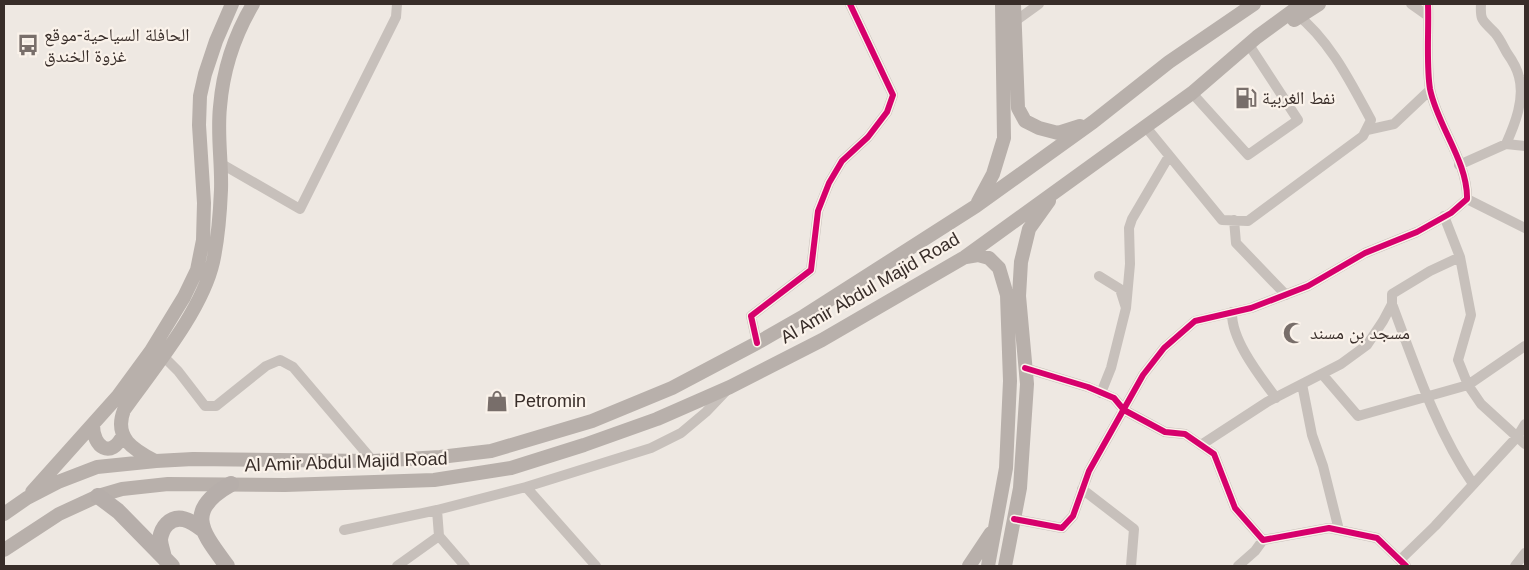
<svg xmlns="http://www.w3.org/2000/svg" width="1529" height="570" font-family="Arial,'Noto Naskh Arabic',sans-serif">
  <style>
    .lines { fill: none; stroke-linecap: round; stroke-linejoin: round }
    .street { stroke: #c7c0bb; stroke-width: 10 }
    .secondary { stroke: #b8b0ab; stroke-width: 14 }
    .primary { stroke: #b6aeaa; stroke-width: 16 }
    .cycleway-casing { stroke: #faf2ea; stroke-width: 9 }
    .cycleway { stroke: #d6006c; stroke-width: 6 }
    .labels { text-anchor: middle; stroke-width: 4.5; stroke-linejoin: round; paint-order: stroke }
    .poi-label { font-size: 18px; fill: #382d29; stroke: #faf2ea; text-anchor: start }
    .street-label { font-size: 18px; fill: #382d29; stroke: #faf2ea }
  </style>
  <rect width="100%" height="100%" fill="#eee8e2"/>
  <g class="lines">
    <path class="street" d="M1411,4L1428,16
      M1481,4C1480,22 1483,20 1495,33C1500,39 1503,46 1507,53C1512,60 1517,68 1519,77C1525,99 1515,124 1506,144
      M1014,22L1039,4
      M1192,93L1248,155L1298,120L1251,48
      M1145,126L1222,220L1248,221L1363,136L1371,120C1351,83 1330,40 1295,13
      M1367,130L1394,124L1430,90
      M220,163L300,209L396,17L397,4
      M1459,165L1506,144L1525,146
      M1467,199L1525,228
      M1444,216L1460,257L1471,315L1458,360L1468,385L1481,404L1525,444
      M1234,220L1236,243L1286,295
      M1099,276L1120,289L1126,308L1111,368L1101,393
      M1392,304C1415,365 1436,430 1473,484
      M1126,308L1130,264L1129,228L1132,219L1169,156
      M1232,312C1231,340 1260,376 1276,398
      M757,343L751,316L811,270L818,211L829,183L842,161L868,137L887,112L893,95L850,4
      M163,356L178,371L205,406H216L266,366L280,360L293,367L373,461
      M1025,368L1088,387L1114,398L1124,410L1165,432L1185,434L1214,454L1235,508L1263,540L1329,528L1377,538L1406,566
      M1322,374L1358,416L1468,385L1525,346
      M1302,384L1312,435L1323,466L1339,530
      M1201,445L1267,402L1341,364L1367,345L1383,321L1392,304V294L1430,271L1460,257
      M1082,489L1134,529L1131,566
      M1014,519L1062,528L1073,516L1089,471L1143,375L1164,348L1195,321L1251,308L1308,286L1365,253L1417,232L1451,213L1467,199C1468,162 1437,125 1430,89C1426,65 1429,29 1428,4
      M344,530L437,510
      M1400,560L1435,526L1517,437L1525,424
      M397,566L439,536
      M465,566L439,536L437,510L526,487
      M596,566L526,487L651,448L681,433L706,412L726,391
      M1238,566L1255,551L1263,540
      M1515,566L1525,553"/>
    <path class="secondary" d="M1014,4L1018,108L1025,121L1039,128L1058,133L1080,126
      M1294,20L1319,4
      M978,202L993,174L1004,138L1002,4
      M966,257L978,255L989,258L999,268L1007,295L1010,381L1006,468L988,566
      M93,425C93,447 111,460 123,435
      M155,461C134,450 113,438 124,410C153,369 202,311 213,262C218,239 220,214 221,190C222,163 217,135 220,107C223,70 234,36 253,4
      M32,492L118,396L151,351L184,297L197,270L203,240L204,203L199,125L200,96L205,74L216,41L232,4
      M4,514L27,498L58,482L97,467L156,461L193,459L373,461L440,457L491,451L592,421L672,388L757,343L804,316L976,206L1093,122L1169,62L1254,4
      M4,550L59,514L98,496L122,489L168,484L285,485L434,480L511,468L584,445L657,419L730,387L822,340L965,257L1192,93L1257,37L1302,4
      M969,566L991,533
      M1005,566L1020,488L1027,384L1019,296L1021,262L1029,229L1049,201"/>
    <path class="primary" d="M98,496L118,511L172,566
      M164,558C163,552 160,545 160,539C161,533 163,528 167,524C178,513 191,521 202,529
      M227,566C202,532 183,511 231,484"/>
    <g class="cycleway-casing">
      <path id="cycleway" d="M757,343L751,316L811,270L818,211L829,183L842,161L868,137L887,112L893,95L850,4
        M1025,368L1088,387L1114,398L1124,410L1165,432L1185,434L1214,454L1235,508L1263,540L1329,528L1377,538L1406,566
        M1014,519L1062,528L1073,516L1089,471L1143,375L1164,348L1195,321L1251,308L1308,286L1365,253L1417,232L1451,213L1467,199C1468,162 1437,125 1430,89C1426,65 1429,29 1428,4"/>
    </g>
    <use href="#cycleway" class="cycleway"/>
  </g>
  <defs>
    <g id="bus-bare" transform="scale(1.725)"><path d="M-5-6H5V4H4V6H2V4H-2V6H-4V4H-5ZM-3.5-4V0h7V-4ZM-3.5 1.2v1.5H-2V1.2ZM2 1.2v1.5H3.5V1.2Z" fill="#786e6a" stroke="#faf2ea" stroke-width="2.5" paint-order="stroke"/></g>
    <g id="fuel-bare" transform="scale(1.725)"><path d="M-5.5-6h7V0h2V4h1.3V-2.5L3-4.5l.8-.8L6-3V5H2.5V1h-1V6h-7ZM-4.2-4.7v3.2H.2V-4.7Z" fill="#786e6a" stroke="#faf2ea" stroke-width="2.5" paint-order="stroke"/></g>
    <g id="mosque-bare" transform="scale(1.725)"><path d="M3.5-4.9A6 6 0 1 0 3.5 4.9A5 5 0 1 1 3.5-4.9Z" fill="#786e6a" stroke="#faf2ea" stroke-width="2.5" paint-order="stroke"/></g>
    <g id="shop-bare" transform="scale(1.725)"><path d="M-5-2.5h2.3a2.7 3.5 0 0 1 5.4 0H5L5.5 6h-11ZM-1.5-2.5h3a1.5 2.3 0 0 0-3 0Z" fill="#786e6a" stroke="#faf2ea" stroke-width="2.5" paint-order="stroke"/></g>
  </defs>
  <g fill-rule="evenodd">
    <use href="#bus-bare" x="28" y="45"/>
    <use href="#fuel-bare" x="1246" y="98"/>
    <use href="#mosque-bare" x="1294" y="333"/>
    <use href="#shop-bare" x="497" y="401"/>
  </g>
  <g class="labels">
    <g class="poi-label">
      <text x="44" y="41">الحافلة السياحية-موقع<tspan x="44" dy="21">غزوة الخندق</tspan></text>
      <text x="1262" y="104">نفط الغربية</text>
      <text x="1310" y="339">مسجد بن مسند</text>
      <text x="514" y="407">Petromin</text>
    </g>
    <g class="street-label">
      <text transform="translate(870 288) rotate(-30)" y="6">Al Amir Abdul Majid Road</text>
      <text transform="translate(346 462) rotate(-2)" y="6">Al Amir Abdul Majid Road</text>
    </g>
  </g>
  <rect width="1529" height="570" fill="none" stroke="#382d29" stroke-width="10"/>
</svg>
